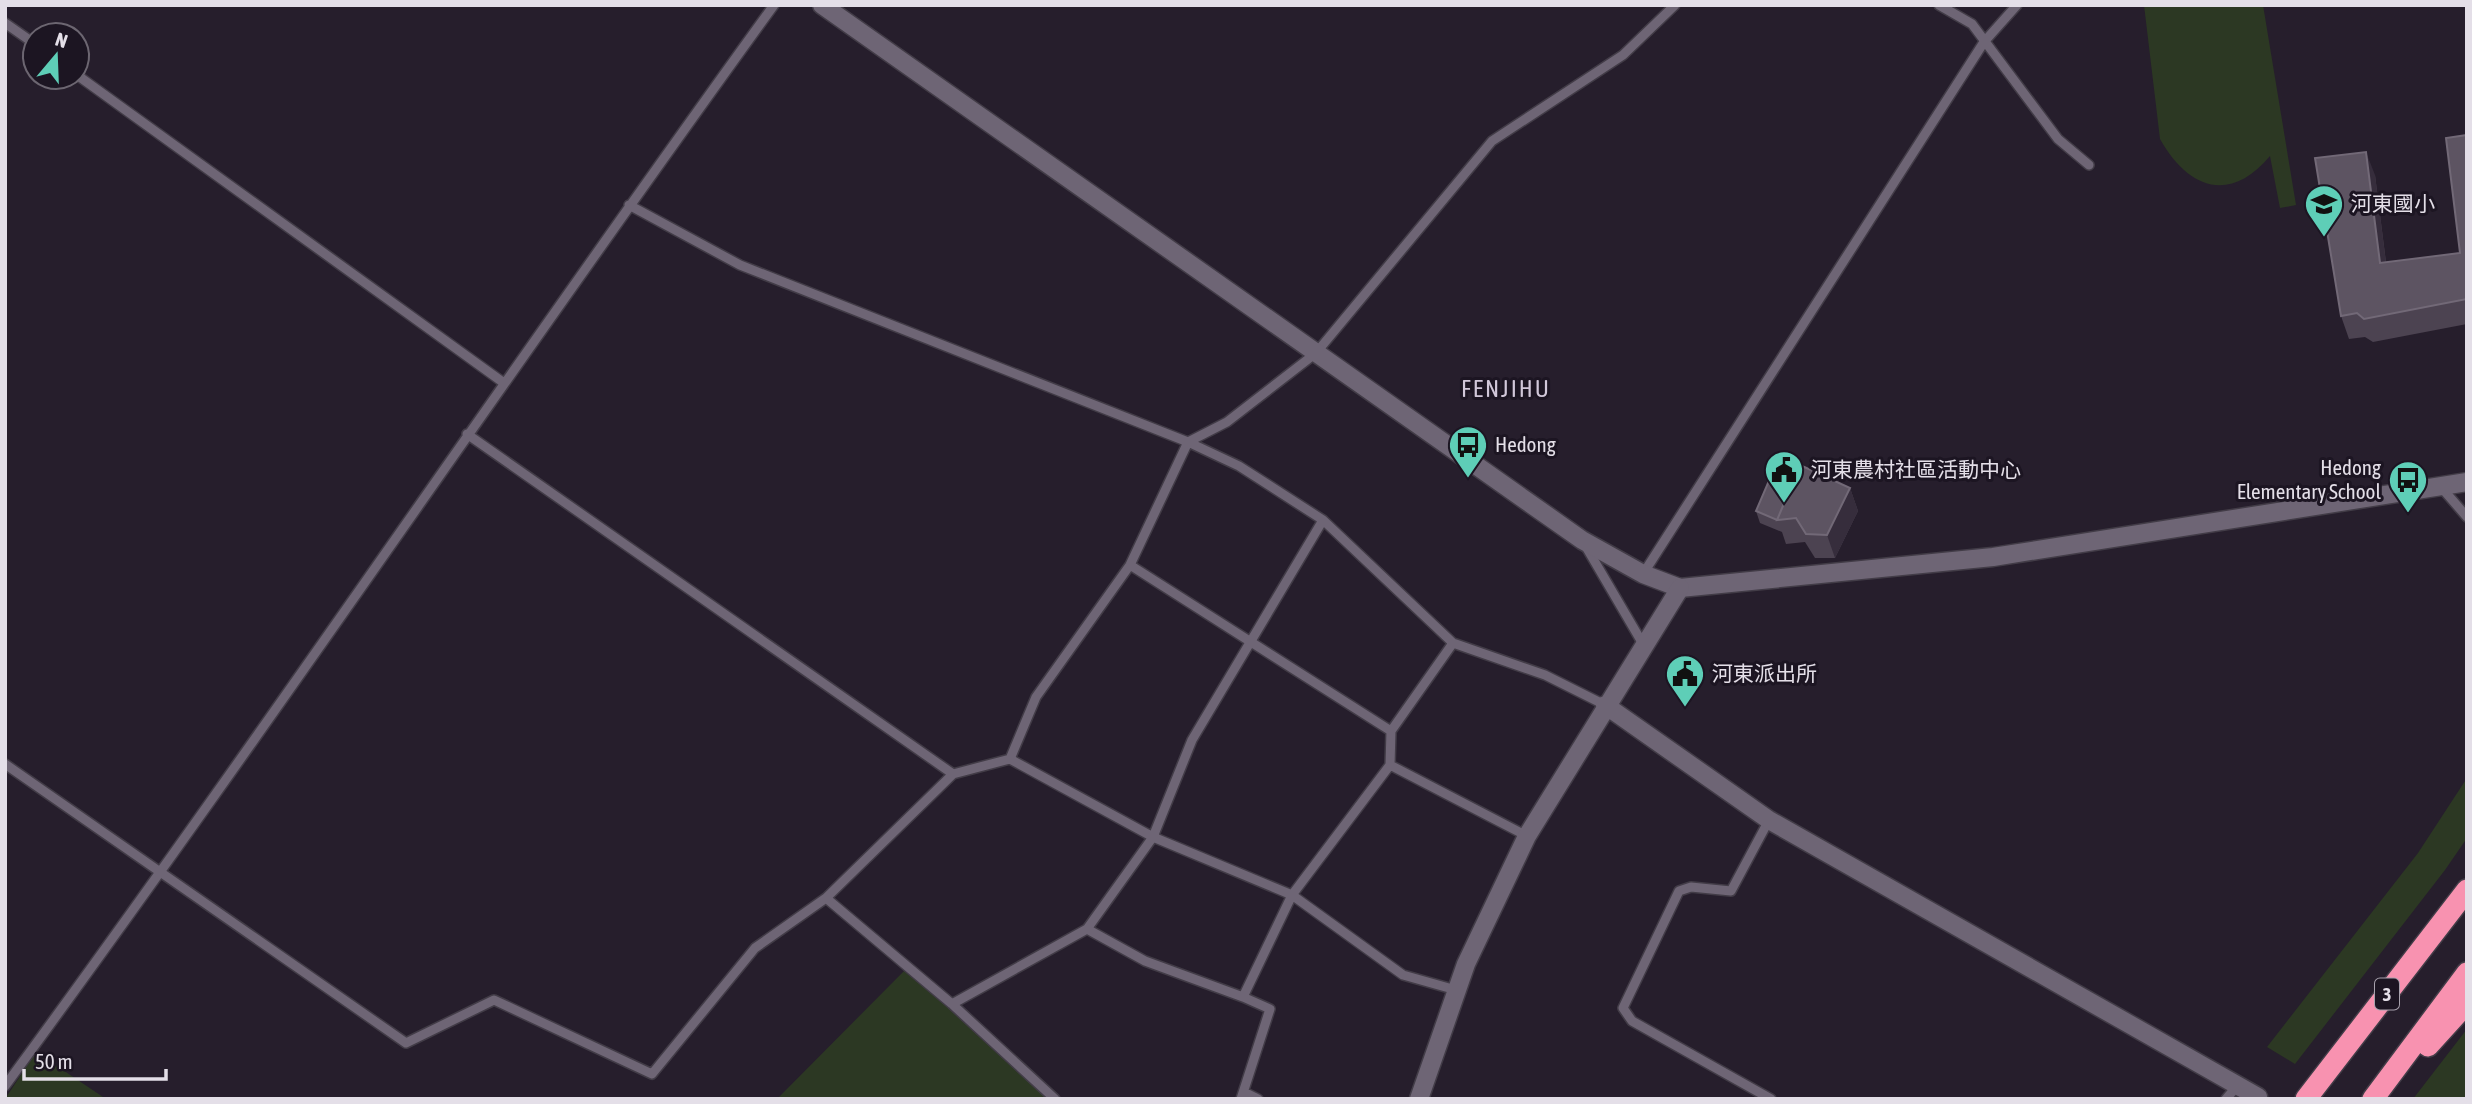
<svg xmlns="http://www.w3.org/2000/svg" width="2472" height="1104" font-family="'Asap Condensed','Noto Sans TC',sans-serif">
  <style>
    .green { fill: #2c3823 }
    .lines { fill: none; stroke-linecap: round; stroke-linejoin: round }
    .service-casing { stroke: #423c47; stroke-width: 12 }
    .minor-casing { stroke: #423c47; stroke-width: 21 }
    .tertiary-casing { stroke: #423c47; stroke-width: 21 }
    .motorway-casing { stroke: #423c47; stroke-width: 24 }
    .service { stroke: #6e6575; stroke-width: 9 }
    .minor { stroke: #6e6575; stroke-width: 18 }
    .tertiary { stroke: #6e6575; stroke-width: 18 }
    .motorway { stroke: #f892b0; stroke-width: 21 }
    .wall { fill: #4c4351 }
    .shaded-wall { fill: #362d3c }
    .building { fill: #5d5462; stroke: #726977; stroke-width: 2 }
    .labels { text-anchor: middle; stroke-width: 6; stroke-linejoin: round; paint-order: stroke }
    .shield { fill: #1c1522; stroke: #a8a2ad; stroke-width: 2 }
    .shield-label { font-size: 19px; font-weight: bold; fill: #e4dfe8 }
    .poi-label { font-size: 21px; fill: #e4dfe8; stroke: #1c1522; text-anchor: start }
    .quarter-label { font-size: 24px; letter-spacing: 2px; fill: #d1c7d9; stroke: #1c1522 }
  </style>
  <rect width="100%" height="100%" fill="#261e2c"/>
  <path class="green" d="M2144,5H2263L2296,205L2280,208L2270,156C2230,204 2188,189 2160,139Z
    M2467,778V838L2445,870L2295,1064L2267,1047L2418,853Z
    M906,969L1059,1099H777Z
    M2467,1029V1099H2413Z
    M36,1052L106,1099H5Z"/>
  <g class="lines">
    <g class="service-casing">
      <path id="service" d="M1939,5L1972,24L2058,139L2089,165
        M5,23L35,44
        M77,75L504,383
        M629,205L740,265L1188,442L1239,466L1323,520L1453,643L1545,675L1605,705
        M467,434L953,774L1010,759L1153,837L1292,895L1403,975L1456,990
        M2441,487L2467,517
        M1585,545L1643,644
        M1130,565L1391,731
        M1643,574L1984,42L2017,5
        M1010,759L1036,697L1130,565L1188,442L1227,422L1316,353L1492,141L1623,55L1675,5
        M5,764L406,1043L494,1000L652,1074L755,948L826,898L952,1004L1055,1099
        M1390,765L1527,836
        M1769,820L1731,891L1691,887L1679,891L1623,1008L1632,1021L1771,1099
        M826,898L953,774
        M1087,929L1145,961L1243,997
        M952,1004L1087,929L1153,837L1192,740L1323,520
        M5,1086C267,730 514,363 774,5
        M1244,1092L1258,1099
        M1241,1099L1270,1009L1243,997L1292,895L1390,765L1391,731L1453,643
        M2226,1099L2238,1085"/>
    </g>
    <g class="minor-casing">
      <path id="minor" d="M822,5L1582,540L1643,574L1680,588L1993,557L2467,482"/>
    </g>
    <g class="tertiary-casing">
      <path id="tertiary" d="M1605,705L1769,820L2258,1097
        M1419,1099L1466,964L1527,836L1680,588"/>
    </g>
    <g class="motorway-casing">
      <path id="motorway" d="M2428,1046L2467,1003
        M2306,1099L2467,890
        M2373,1099L2467,973"/>
    </g>
    <use href="#service" class="service"/>
    <use href="#minor" class="minor"/>
    <use href="#tertiary" class="tertiary"/>
    <use href="#motorway" class="motorway"/>
  </g>
  <path class="wall" d="M2467,135V324L2373,342L2365,337L2349,339L2341,316L2375,175L2386,262L2460,253Z
    M1850,488L1858,511L1835,558H1815L1805,542L1786,544L1782,532L1760,523L1756,511Z"/>
  <path class="shaded-wall" d="M2366,152L2375,175L2389,287L2380,263Z
    M1850,488L1858,511L1835,558L1827,535Z"/>
  <path class="building" d="M2467,135V299L2364,319L2357,313L2341,316L2315,158L2366,152L2380,263L2460,253L2446,138Z
    M1777,462L1798,471L1777,520L1756,511Z
    M1800,465L1850,488L1827,535L1806,534L1796,518L1777,520Z"/>
  <defs>
    <g id="school-pin" transform="scale(2.0125)"><path d="M0 17L-7.5 6A9.5 9.5 0 1 1 7.5 6Z" fill="#5eceb7" stroke="#1c1522"/><path d="M0-5L7-2L0 1L-7-2ZM-4 1L0 2.5L4 1V4Q0 6-4 4Z" fill="#111"/></g>
    <g id="bus-pin" transform="scale(2.0125)"><path d="M0 17L-7.5 6A9.5 9.5 0 1 1 7.5 6Z" fill="#5eceb7" stroke="#1c1522"/><path d="M-5-6H5V4H4V6H2V4H-2V6H-4V4H-5ZM-3.5-4V0h7V-4ZM-3.5 1.2v1.5H-2V1.2ZM2 1.2v1.5H3.5V1.2Z" fill="#111"/></g>
    <g id="civic-pin" transform="scale(2.0125)"><path d="M0 17L-7.5 6A9.5 9.5 0 1 1 7.5 6Z" fill="#5eceb7" stroke="#1c1522"/><path d="M-.6-6.5H3V-4.5H.6V-3L4-1V1h2V6H-6V1h2V-1L-.6-3ZM-1.2 2.5V6h2.4V2.5Z" fill="#111"/></g>
  </defs>
  <g fill-rule="evenodd">
    <use href="#school-pin" x="2324" y="204"/>
    <use href="#bus-pin" x="1468" y="445"/>
    <use href="#civic-pin" x="1784" y="470"/>
    <use href="#bus-pin" x="2408" y="480"/>
    <use href="#civic-pin" x="1685" y="674"/>
  </g>
  <g class="labels">
    <rect class="shield" x="2375" y="978.5" width="24" height="31" rx="5"/>
    <g class="shield-label">
      <text x="2387" y="1001">3</text>
    </g>
    <g class="poi-label">
      <text x="2351" y="211">河東國小</text>
      <text x="1495" y="452">Hedong</text>
      <text x="2381" y="475" text-anchor="end">Hedong<tspan x="2381" dy="24">Elementary School</tspan></text>
      <text x="1811" y="477">河東農村社區活動中心</text>
      <text x="1712" y="681">河東派出所</text>
    </g>
    <g class="quarter-label">
      <text x="1506" y="397">FENJIHU</text>
    </g>
  </g>
  <rect width="2472" height="1104" fill="none" stroke="#e4dfe8" stroke-width="14"/>
  <g transform="translate(56 56) rotate(19)"><circle r="33" fill="#1c1522" stroke="#6c6671" stroke-width="2"/>
  <path d="M0-5L12 26L0 18L-12 26Z" fill="#5eceb7"/>
  <text y="-10" font-size="19" font-weight="bold" text-anchor="middle" fill="#e4dfe8">N</text>
  </g>
  <path d="M24 1069v10h142v-10" fill="none" stroke="#e4dfe8" stroke-width="3.5"/>
  <text x="35" y="1069" font-size="21" fill="#e4dfe8" stroke="#1c1522" stroke-width="5" paint-order="stroke">50 m</text>
</svg>
